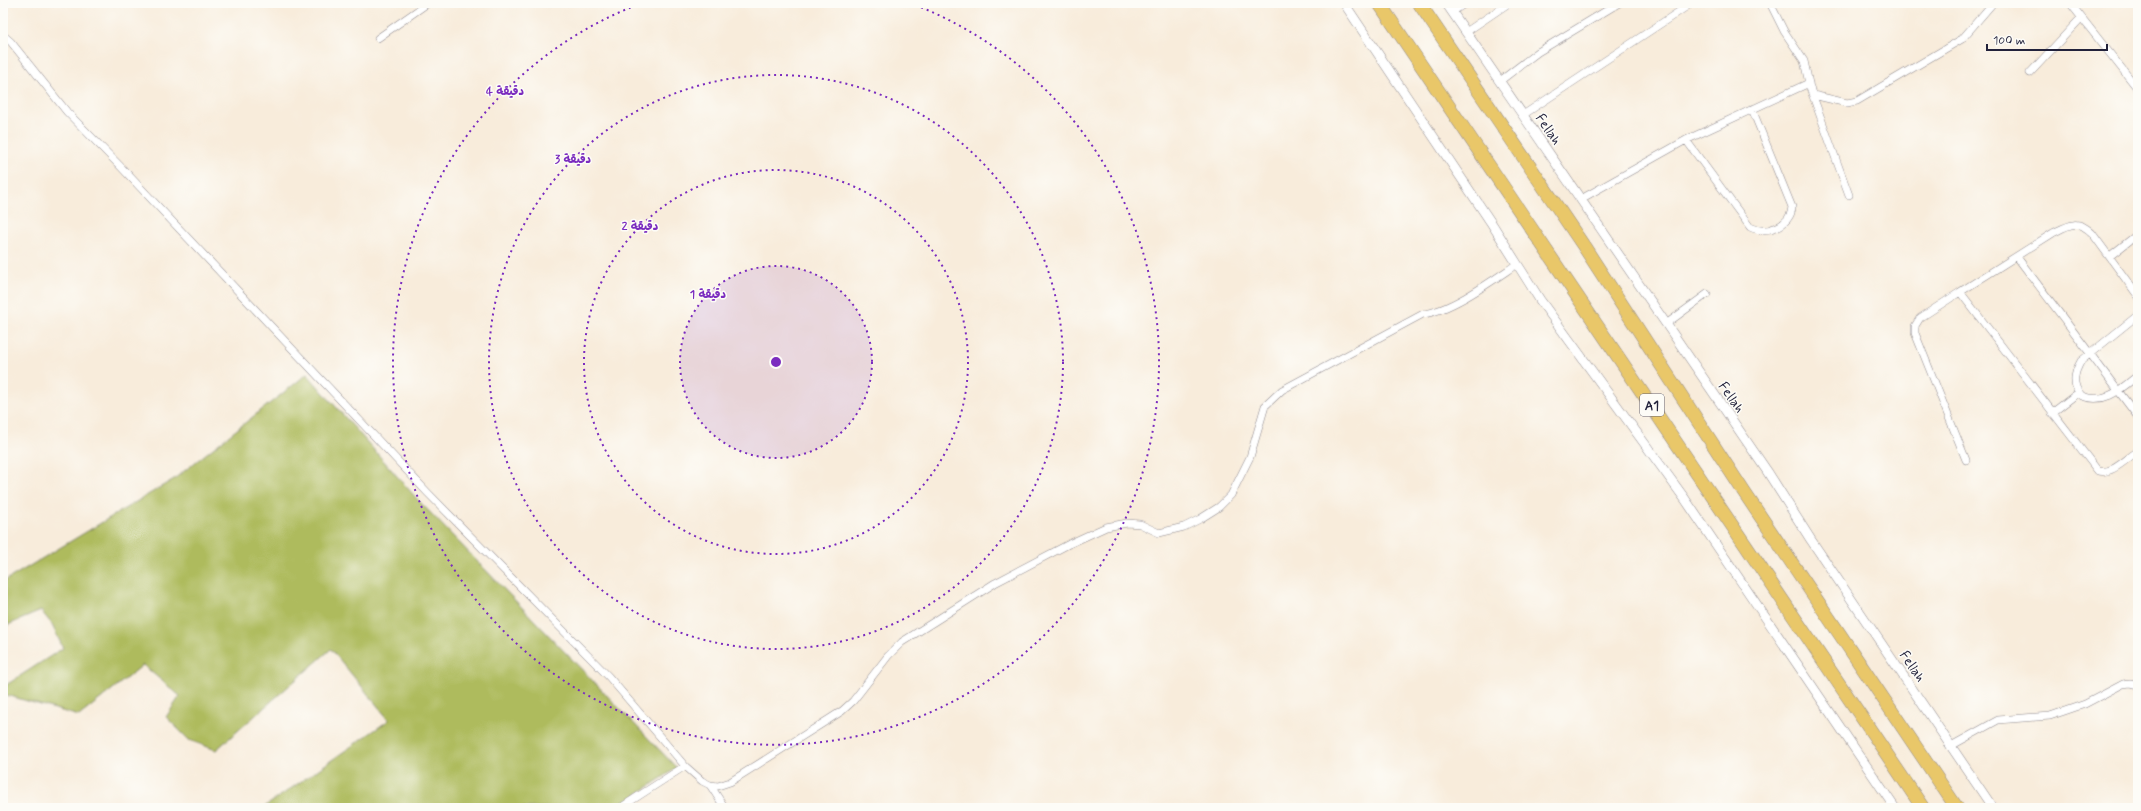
<svg xmlns="http://www.w3.org/2000/svg" width="2141" height="811" font-family="Mynerve,'Playpen Sans Arabic',sans-serif">
  <style>
    .grass { fill: #aebb5d; stroke: #686e4c }
    .lines { fill: none; stroke-linecap: round; stroke-linejoin: round }
    .minor-casing { stroke: #8d878b; stroke-width: 8 }
    .tertiary-casing { stroke: #8d878b; stroke-width: 10 }
    .motorway-casing { stroke: #8d878b; stroke-width: 14 }
    .minor { stroke: #fff; stroke-width: 7 }
    .tertiary { stroke: #fff; stroke-width: 9 }
    .motorway { stroke: #e9c769; stroke-width: 13 }
    .ring { fill: none; stroke: #7b2cbf; stroke-width: 2; stroke-dasharray: 2 4 }
    .labels { text-anchor: middle; stroke-width: 3; stroke-linejoin: round; paint-order: stroke }
    .shield { fill: #fdfcf7; stroke: #646373; stroke-width: 1 }
    .shield-label { font-size: 13px; font-weight: bold; fill: #22223b }
    .street-label { font-size: 14px; fill: #22223b; stroke: #fdfcf7 }
    .centre { fill: #7b2cbf; stroke: #fdfcf7; stroke-width: 2 }
    .ring-label { font-size: 12px; text-anchor: middle; font-weight: bold; fill: #7b2cbf; stroke: #fdfcf7; stroke-width: 3; stroke-linejoin: round; paint-order: stroke }
  </style>
  <rect width="100%" height="100%" fill="#fdfcf7"/>
  <filter id="ink" filterUnits="userSpaceOnUse"><feTurbulence type="fractalNoise" baseFrequency=".025" numOctaves="2"/><feDisplacementMap in="SourceGraphic" scale="8" xChannelSelector="R" yChannelSelector="G"/><feConvolveMatrix kernelMatrix="1 2 1 2 8 2 1 2 1" color-interpolation-filters="sRGB"/></filter>
  <filter id="wash" filterUnits="userSpaceOnUse"><feTurbulence type="fractalNoise" baseFrequency=".012" numOctaves="4" result="noise"/><feDisplacementMap in="SourceGraphic" scale="16" xChannelSelector="R" yChannelSelector="G"/><feGaussianBlur stdDeviation="0.9" result="paint"/><feColorMatrix in="noise" values="0 0 0 0 0 0 0 0 0 0 0 0 0 0 0 0 0 1.4 0 .05"/><feComposite in="paint" operator="in"/></filter>
  <g filter="url(#wash)">
    <rect width="100%" height="100%" fill="#f8ecdb"/>
    <path class="grass" d="M307,374L419,501L677,768L616,808H263L389,720L331,649L216,750L189,740L166,717L180,696L143,665L79,716L3,694V687L63,648L51,623L41,611L3,627V582L174,479Z"/>
  </g>
  <g filter="url(#ink)">
    <g class="lines">
      <g class="minor-casing">
        <path id="minor" d="M1770,3L1784,31L1804,61L1810,88L1849,195
          M2070,3L2138,89
          M1452,12L1466,3
          M1466,32L1509,3
          M3,35L11,42L67,112L121,167L427,492L609,677L685,766L702,781L710,785L718,786L730,782L842,711L853,701L888,656L902,642L995,583L1069,544L1106,527L1127,523L1140,524L1159,533L1184,527L1200,519L1219,507L1231,495L1250,457L1265,406L1282,390L1423,314C1451,311 1493,280 1517,264
          M378,38L428,3
          M2030,73L2081,18
          M1500,81L1538,52L1619,3
          M1813,95L1847,103L1857,101L1962,39L1993,3
          M1523,115L1692,3
          M1686,140L1750,227C1766,235 1791,226 1792,207L1752,109
          M1581,199L1686,140L1809,83
          M2110,256L2138,234
          M2017,257L2138,417
          M1960,292L1920,318L1915,326V333L1966,460
          M2138,296L2092,233C2077,219 2069,225 2053,233L1960,292L2098,471C2112,475 2127,458 2138,451
          M2138,315L2081,361C2074,373 2071,385 2082,396C2105,405 2121,389 2138,375
          M1666,324L1707,294
          M2052,413L2078,393
          M1951,746L1998,720L2050,716L2085,704L2123,684L2130,683L2138,685
          M710,785L725,808
          M620,808L685,766"/>
      </g>
      <g class="tertiary-casing">
        <path id="tertiary" d="M1344,3L1492,224L1540,300L1685,499L1895,808
          M1446,3L1767,471L1811,540L1993,808"/>
      </g>
      <g class="motorway-casing">
        <path id="motorway" d="M1379,3L1923,808
          M1419,3L1585,248L1744,492L1957,808"/>
      </g>
      <use href="#minor" class="minor"/>
      <use href="#tertiary" class="tertiary"/>
      <use href="#motorway" class="motorway"/>
    </g>
  </g>
  <circle cx="776" cy="362" r="96" fill="#7b2cbf" fill-opacity=".12"/>
  <g class="ring">
    <circle cx="776" cy="362" r="96"/>
    <circle cx="776" cy="362" r="192"/>
    <circle cx="776" cy="362" r="287"/>
    <path d="M910 3A383 383 0 1 1 642 3"/>
  </g>
  <g class="labels">
    <rect class="shield" x="1640" y="394" width="24" height="22" rx="3"/>
    <g class="shield-label">
      <text x="1652" y="410">A1</text>
    </g>
    <g class="street-label">
      <text transform="translate(1549 129) rotate(56)" y="5">Fellah</text>
      <text transform="translate(1732 397) rotate(55)" y="5">Fellah</text>
      <text transform="translate(1913 666) rotate(56)" y="5">Fellah</text>
    </g>
  </g>
  <circle cx="776" cy="362" r="6" class="centre"/>
  <g class="ring-label">
    <text x="505" y="95">4 دقيقة</text>
    <text x="573" y="163">3 دقيقة</text>
    <text x="640" y="230">2 دقيقة</text>
    <text x="708" y="298">1 دقيقة</text>
  </g>
  <rect width="2141" height="811" fill="none" stroke="#fdfcf7" stroke-width="16"/>
  <path d="M1987 44v6h120v-6" fill="none" stroke="#22223b" stroke-width="2"/>
  <text x="1993" y="44" font-size="12" fill="#22223b" stroke="#fdfcf7" stroke-width="3" paint-order="stroke">100 m</text>
</svg>
